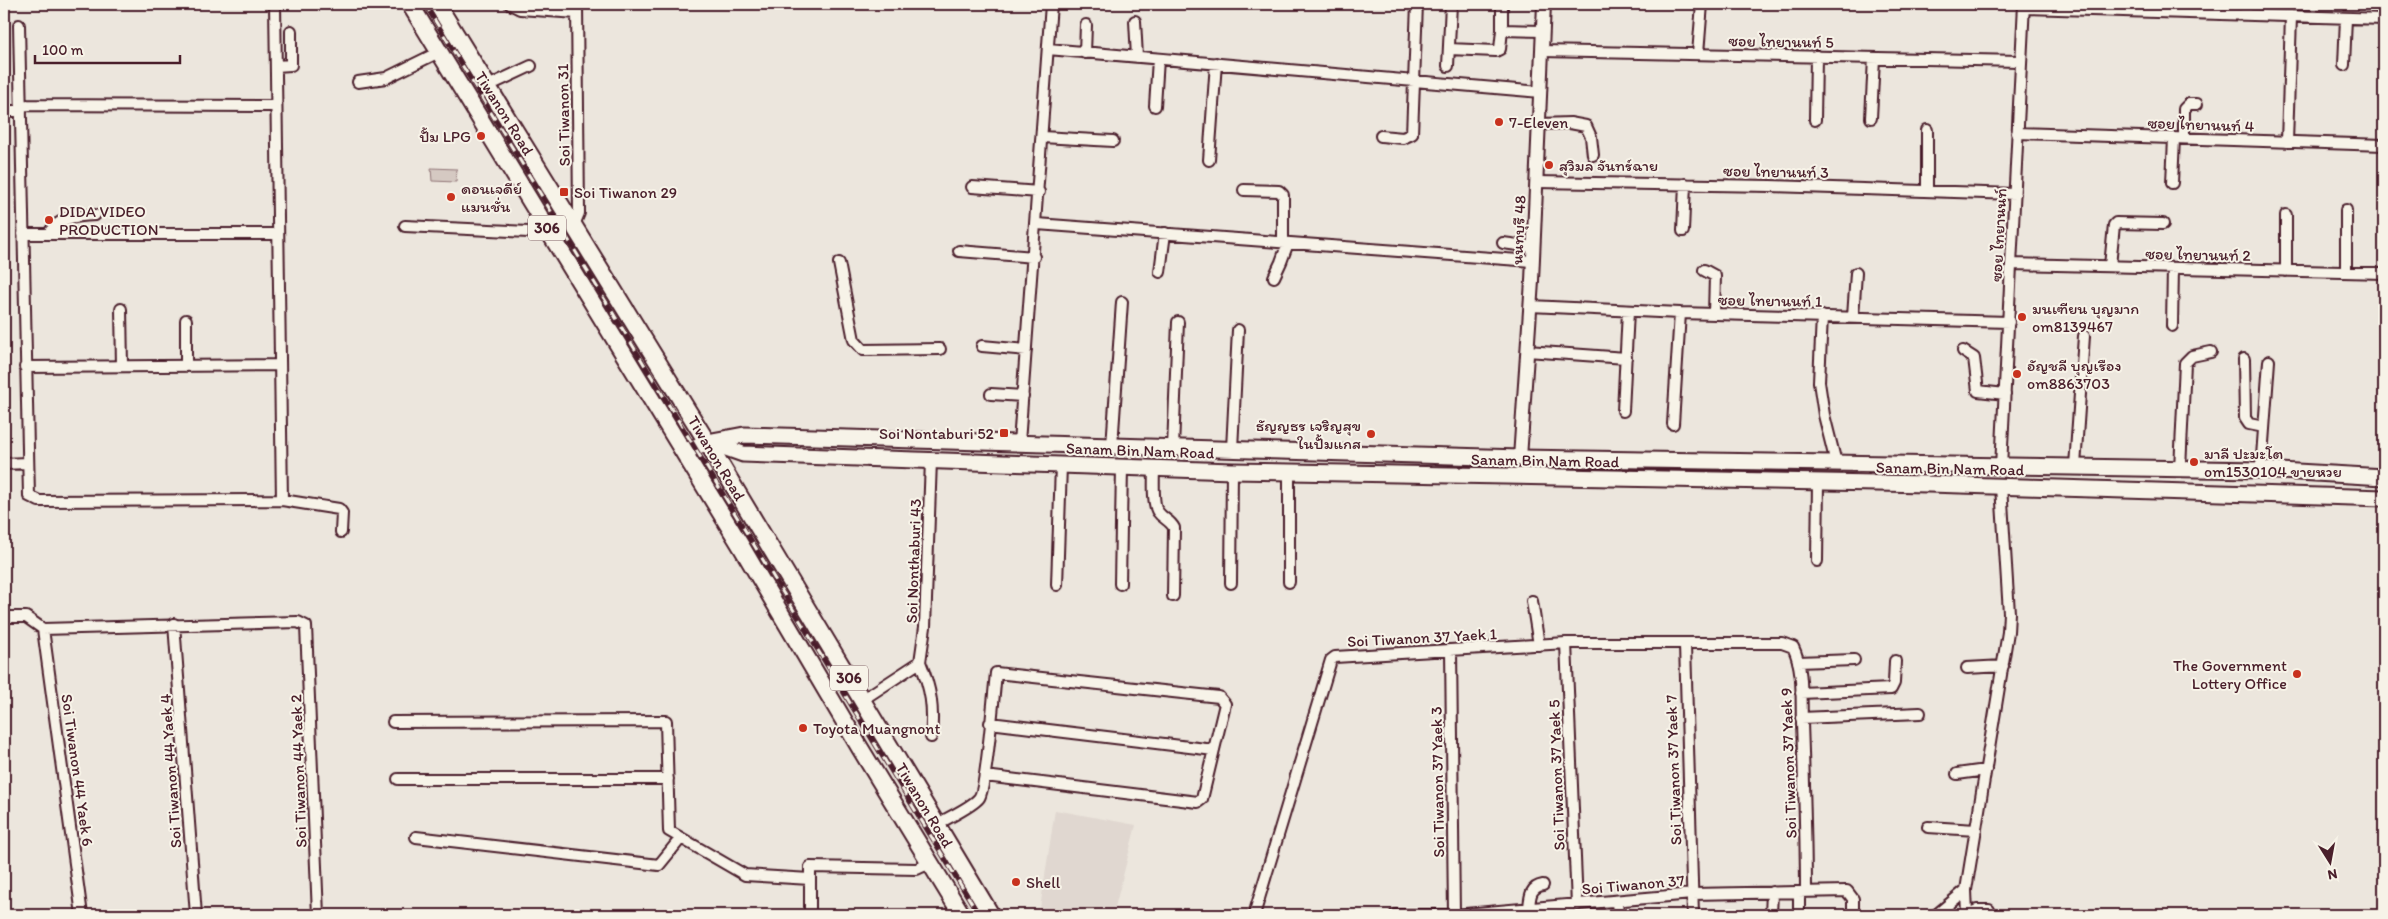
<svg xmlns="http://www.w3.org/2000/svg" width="2388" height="919" font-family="Itim,'Playpen Sans Thai',sans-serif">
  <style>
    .built { fill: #e0d7d0 }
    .green { fill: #d5c9c2; stroke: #907476 }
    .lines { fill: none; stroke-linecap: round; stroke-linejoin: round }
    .minor-casing { stroke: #4a1f2b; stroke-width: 14 }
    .tertiary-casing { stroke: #4a1f2b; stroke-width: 16 }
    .secondary-casing { stroke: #4a1f2b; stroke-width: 19 }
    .primary-casing { stroke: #4a1f2b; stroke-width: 20 }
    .minor { stroke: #f7f3e8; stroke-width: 10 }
    .tertiary { stroke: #f7f3e8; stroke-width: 12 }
    .secondary { stroke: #f7f3e8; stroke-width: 15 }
    .primary { stroke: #f7f3e8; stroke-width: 16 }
    .rail-casing { stroke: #4a1f2b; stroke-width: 5 }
    .rail { stroke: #f7f3e8; stroke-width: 3; stroke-dasharray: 9; stroke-linecap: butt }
    .poi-dot { fill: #c8321e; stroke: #f7f3e8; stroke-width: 2 }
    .labels { text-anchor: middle; stroke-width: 4; stroke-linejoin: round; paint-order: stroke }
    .shield { fill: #f7f3e8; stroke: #7e5f64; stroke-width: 1 }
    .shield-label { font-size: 15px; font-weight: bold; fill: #4a1f2b }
    .street-label { font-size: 16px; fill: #4a1f2b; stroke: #f7f3e8 }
    .poi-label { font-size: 16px; fill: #4a1f2b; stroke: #f7f3e8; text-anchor: start }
  </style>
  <rect width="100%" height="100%" fill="#ece6dd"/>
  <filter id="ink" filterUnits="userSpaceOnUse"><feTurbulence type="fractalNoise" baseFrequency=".02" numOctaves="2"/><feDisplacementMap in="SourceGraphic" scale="10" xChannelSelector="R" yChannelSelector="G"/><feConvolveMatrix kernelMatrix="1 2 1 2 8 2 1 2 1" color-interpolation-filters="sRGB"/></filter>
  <g filter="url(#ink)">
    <path class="built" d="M1055,810L1136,825L1113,915H1039Z"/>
    <path class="green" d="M431,168L457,169L456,182L432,181Z"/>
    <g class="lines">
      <g class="minor-casing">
        <path id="minor" d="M275,4L282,500
          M510,4L520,9L577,13
          M1502,4V30
          M2024,8L2384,19
          M2246,15V4
          M1135,21L1137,57
          M19,25L29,496L39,501L282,500L339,509L342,513L341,532
          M1048,49L1540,92
          M1449,49L1496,51L1500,49L1502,30L1543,31
          M1542,51L2020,61
          M1085,53L1086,25
          M1698,54L1702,4
          M2344,65L2346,18
          M276,66L291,65V31
          M1448,66L1451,4
          M358,82L386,78L439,52
          M488,86L531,66
          M21,105L276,106
          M1155,106L1158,59
          M4,111H21
          M1871,118L1874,58
          M1815,120L1816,56
          M1539,124L1570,123L1586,126L1591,137L1593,155
          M2017,133L2384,145
          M1381,136L1403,138L1412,134L1417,4
          M1042,137L1113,141
          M2184,138V109L2189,104H2197
          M2287,142L2291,16
          M1209,160L1216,63
          M1537,182L1770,186L2015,194
          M2172,183L2174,138
          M972,187L1039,192
          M1244,190L1279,191L1283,195V242
          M1927,191V130
          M2286,215V271
          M1037,224L1532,261
          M574,225L579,213L577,4
          M405,226L550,233
          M1683,231L1685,184
          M23,234H278
          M48,234C59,217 76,216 95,215
          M1503,243L1533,247
          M959,251L1034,257
          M839,263L854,340L863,350L940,349
          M2012,264L2384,273
          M2110,266L2114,225L2116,223L2163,224
          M1704,270L1715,276L1714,314
          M1160,272L1165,233
          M2346,272V210
          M1274,277L1281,262L1288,243
          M1530,306L1680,313L2009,322
          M121,309L122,366
          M1822,316L1819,382L1824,415L1836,463
          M1853,317L1856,273
          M186,320V366
          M2172,326L2173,268
          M982,346L1026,350
          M1527,351L1626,358
          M1963,351L1974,358L1978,391L2005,394
          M2244,359L2245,418L2249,424L2264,427
          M25,367L280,365
          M991,394L1023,396
          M1623,411L1628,311
          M1673,424L1680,313
          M1019,443L1051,4
          M1112,446L1122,302
          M1173,448L1178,322
          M1232,449L1238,330
          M4,464L27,463
          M2075,466L2084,336
          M2001,467L2024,4
          M1154,468C1154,478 1152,504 1158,512C1163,519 1170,520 1174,528L1173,596
          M2180,469L2185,363L2192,356L2211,352
          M2261,470L2269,361
          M1817,561L1818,483
          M1289,582V473
          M1231,583L1232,471
          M1120,584L1122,467
          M1057,585L1061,465
          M1532,601L1539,645
          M4,617H26L43,629L298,622L306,626L318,915
          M174,624L196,915
          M43,629L82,915
          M1566,643L1577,905
          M1685,645L1693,915
          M1451,650L1454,915
          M920,662L925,627L931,460
          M920,662C931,689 934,708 931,737
          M1798,662L1854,660
          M1967,668L2003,666
          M1801,693L1891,689L1894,683L1895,661
          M862,700L920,662
          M1801,718L1920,713
          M393,722L666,721L669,831L745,875L810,879
          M990,723L1214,750
          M1957,774L1986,770
          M398,779H668
          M936,825C947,818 972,807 979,798C986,790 994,691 996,673L1219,697L1225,704L1202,799L1198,802L985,776
          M1928,827L1976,830
          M416,837L659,865L681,838
          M1799,892V915
          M1617,901L1618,915
          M1529,908C1530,897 1530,887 1543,885
          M1967,914L1966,890L2008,632L2009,613L2001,486
          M810,915V867L917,869L930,863
          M1254,915L1331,660L1335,657L1566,643H1782L1793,647C1804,669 1801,699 1802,723C1804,779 1806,835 1806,892
          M1395,915H1454L1692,894L1847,891L1853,899V915
          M1771,915L1772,892
          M1936,915L1966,890
          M1967,915L1977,910H1989"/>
      </g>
      <g class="tertiary-casing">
        <path id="tertiary" d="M1520,458L1532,281L1544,4"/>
      </g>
      <g class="secondary-casing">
        <path id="secondary" d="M709,442L743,454L1232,471L1929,484L2384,498
          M684,452L707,442L744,435L1520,458L2261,470L2384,477"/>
      </g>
      <g class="primary-casing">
        <path id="primary" d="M410,4L741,546L860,748L962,915
          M437,4L707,442L991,915"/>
      </g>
      <use href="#minor" class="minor"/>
      <use href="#tertiary" class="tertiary"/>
      <use href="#secondary" class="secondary"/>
      <use href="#primary" class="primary"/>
      <g class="rail-casing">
        <path id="rail" d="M425,4L979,915"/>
      </g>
      <use href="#rail" class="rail"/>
    </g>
  </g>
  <g class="poi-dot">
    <circle cx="1499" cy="122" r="5"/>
    <circle cx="481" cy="136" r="5"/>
    <circle cx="1549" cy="165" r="5"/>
    <rect x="559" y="187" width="10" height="10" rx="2.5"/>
    <circle cx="451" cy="197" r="5"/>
    <circle cx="49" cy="220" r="5"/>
    <circle cx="2022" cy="317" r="5"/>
    <circle cx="2017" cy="374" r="5"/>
    <rect x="999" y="428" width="10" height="10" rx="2.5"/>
    <circle cx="1371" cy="434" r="5"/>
    <circle cx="2194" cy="462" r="5"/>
    <circle cx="2297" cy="674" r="5"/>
    <circle cx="803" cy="728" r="5"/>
    <circle cx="1016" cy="882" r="5"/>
  </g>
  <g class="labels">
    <g class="shield">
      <rect x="528" y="215.5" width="38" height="25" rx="4"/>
      <rect x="830" y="665.5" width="38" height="25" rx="4"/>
    </g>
    <g class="shield-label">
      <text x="547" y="233">306</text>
      <text x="849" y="683">306</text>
    </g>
    <g class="street-label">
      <text transform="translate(1781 41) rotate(1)" y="6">ซอย ไทยานนท์ 5</text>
      <text transform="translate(505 113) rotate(58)" y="6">Tiwanon Road</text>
      <text transform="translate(563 115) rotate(-91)" y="6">Soi Tiwanon 31</text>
      <text transform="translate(2201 124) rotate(2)" y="6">ซอย ไทยานนท์ 4</text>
      <text transform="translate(1776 171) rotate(1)" y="6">ซอย ไทยานนท์ 3</text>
      <text transform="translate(1518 230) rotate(-87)" y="6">นนทบุรี 48</text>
      <text transform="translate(1998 235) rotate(-87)" y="6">ซอย ไทยานนท์</text>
      <text transform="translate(2198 254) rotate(1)" y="6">ซอย ไทยานนท์ 2</text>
      <text transform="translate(1770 300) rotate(1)" y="6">ซอย ไทยานนท์ 1</text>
      <text transform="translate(1140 450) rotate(2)" y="6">Sanam Bin Nam Road</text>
      <text transform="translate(717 458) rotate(59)" y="6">Tiwanon Road</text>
      <text transform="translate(1545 460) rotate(1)" y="6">Sanam Bin Nam Road</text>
      <text transform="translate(1950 468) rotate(1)" y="6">Sanam Bin Nam Road</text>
      <text transform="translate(913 561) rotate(-88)" y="6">Soi Nonthaburi 43</text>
      <text transform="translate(1422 637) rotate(-3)" y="6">Soi Tiwanon 37 Yaek 1</text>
      <text transform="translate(1788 763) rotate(-92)" y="6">Soi Tiwanon 37 Yaek 9</text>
      <text transform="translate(78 770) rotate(82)" y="6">Soi Tiwanon 44 Yaek 6</text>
      <text transform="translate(1673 770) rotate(-92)" y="6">Soi Tiwanon 37 Yaek 7</text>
      <text transform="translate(170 771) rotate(-94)" y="6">Soi Tiwanon 44 Yaek 4</text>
      <text transform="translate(298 771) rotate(-92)" y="6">Soi Tiwanon 44 Yaek 2</text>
      <text transform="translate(1556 775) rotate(-92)" y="6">Soi Tiwanon 37 Yaek 5</text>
      <text transform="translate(1437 782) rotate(-91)" y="6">Soi Tiwanon 37 Yaek 3</text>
      <text transform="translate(925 805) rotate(59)" y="6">Tiwanon Road</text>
      <text transform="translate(1633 884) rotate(-5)" y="6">Soi Tiwanon 37</text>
    </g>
    <g class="poi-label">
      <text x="1509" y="128">7-Eleven</text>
      <text x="471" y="142" text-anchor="end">ปั้ม LPG</text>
      <text x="1559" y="171">สุวิมล จันทร์ฉาย</text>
      <text x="461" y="194">ดอนเจดีย์<tspan x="461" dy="18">แมนชั่น</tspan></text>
      <text x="574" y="198">Soi Tiwanon 29</text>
      <text x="59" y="217">DIDA VIDEO<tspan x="59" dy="18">PRODUCTION</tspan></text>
      <text x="2032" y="314">มนเฑียน บุญมาก<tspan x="2032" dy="18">om8139467</tspan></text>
      <text x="2027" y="371">อัญชลี บุญเรือง<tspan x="2027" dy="18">om8863703</tspan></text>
      <text x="1361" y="431" text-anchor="end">ธัญญธร เจริญสุข<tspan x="1361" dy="18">ในปั้มแกส</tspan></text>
      <text x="994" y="439" text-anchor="end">Soi Nontaburi 52</text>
      <text x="2204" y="459">มาลี ปะมะโต<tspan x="2204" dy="18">om1530104 ขายหวย</tspan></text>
      <text x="2287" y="671" text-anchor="end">The Government<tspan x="2287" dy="18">Lottery Office</tspan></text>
      <text x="813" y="734">Toyota Muangnont</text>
      <text x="1026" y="888">Shell</text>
    </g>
  </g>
  <rect width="2388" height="919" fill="none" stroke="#f7f3e8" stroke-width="20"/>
  <rect x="10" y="10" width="2368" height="899" fill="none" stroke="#4a1f2b" stroke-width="2" filter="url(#ink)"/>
  <g transform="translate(2330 862) rotate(169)" stroke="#f7f3e8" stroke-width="4" paint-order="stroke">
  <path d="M0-4L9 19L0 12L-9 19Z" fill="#4a1f2b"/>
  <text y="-8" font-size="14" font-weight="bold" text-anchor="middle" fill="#4a1f2b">N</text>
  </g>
  <path d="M35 55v8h145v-8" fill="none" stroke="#4a1f2b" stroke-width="2.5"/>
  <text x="42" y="55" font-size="15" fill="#4a1f2b" stroke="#f7f3e8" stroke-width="4" paint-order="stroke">100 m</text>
</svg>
